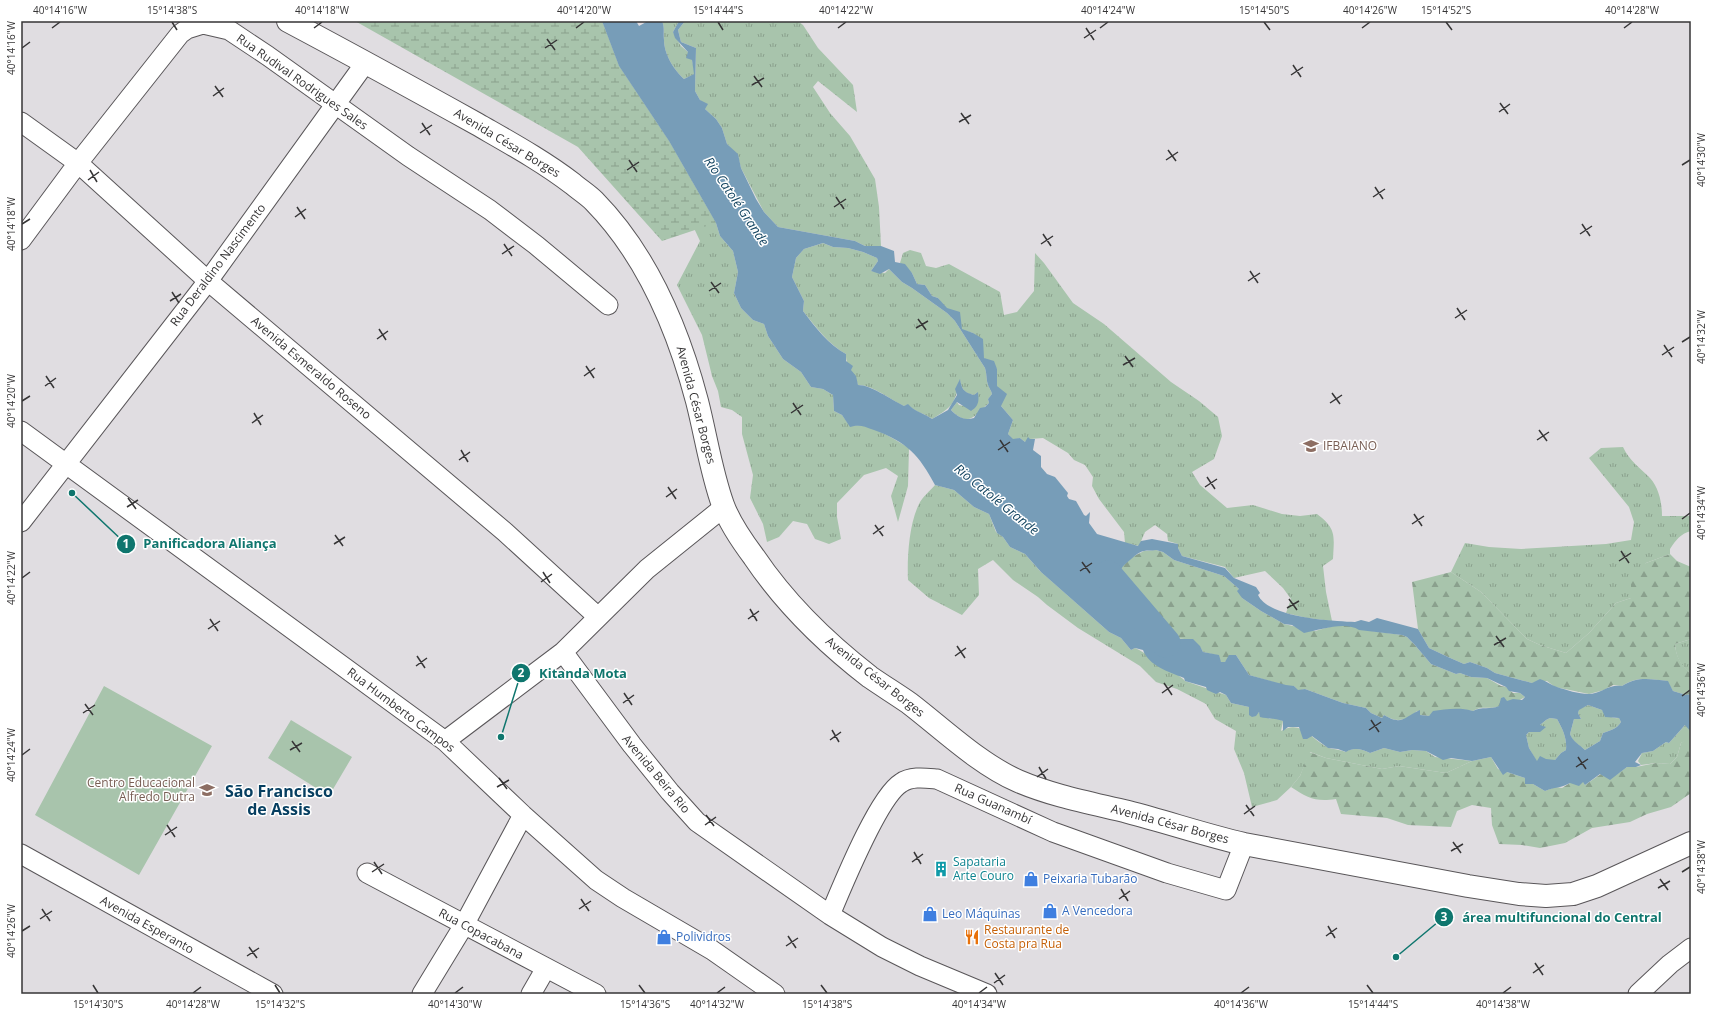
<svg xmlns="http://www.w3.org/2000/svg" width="1712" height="1015" font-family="'Open Sans',sans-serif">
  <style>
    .grass { fill: url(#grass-tufts) }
    .forest { fill: url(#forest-firs) }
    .wetland { fill: url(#wetland-marsh) }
    .pitch { fill: #a8c4ac }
    .water { fill: #779db8; fill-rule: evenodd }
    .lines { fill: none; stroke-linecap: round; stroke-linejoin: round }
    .river { stroke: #779db8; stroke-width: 29 }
    .street-casing { stroke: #595659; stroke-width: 21 }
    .secondary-casing { stroke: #595659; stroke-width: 24 }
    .street { stroke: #fff; stroke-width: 19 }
    .secondary { stroke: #fff; stroke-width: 22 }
    .ticks { fill: none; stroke: #363536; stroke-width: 1.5 }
    .labels { text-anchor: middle; stroke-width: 3; stroke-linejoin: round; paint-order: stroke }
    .street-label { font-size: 12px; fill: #363536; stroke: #fff }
    .education-label { font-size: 12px; fill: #785e54; stroke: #fff; text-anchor: start }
    .culture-label { font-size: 12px; fill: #0d838f; stroke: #fff; text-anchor: start }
    .shop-label { font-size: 12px; fill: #366cbe; stroke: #fff; text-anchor: start }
    .food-label { font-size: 12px; fill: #c56008; stroke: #fff; text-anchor: start }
    .water-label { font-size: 13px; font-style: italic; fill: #154662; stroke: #fff }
    .district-label { font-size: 16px; font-weight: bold; fill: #073f61; stroke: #fff }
    .leader { fill: none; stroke: #0f766e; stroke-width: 1.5 }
    .callout-dot { fill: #0f766e; stroke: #fff; stroke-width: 1.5 }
    .mark-label { font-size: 12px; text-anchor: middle; font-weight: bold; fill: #fff }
    .callout-label { font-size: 13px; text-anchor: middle; font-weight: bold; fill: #0f766e; stroke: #fff; stroke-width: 3; stroke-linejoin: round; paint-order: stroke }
    .neatline { fill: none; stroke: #363536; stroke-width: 1.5 }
    .ticks-label { font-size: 10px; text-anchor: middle; fill: #363536 }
  </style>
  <defs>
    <pattern id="grass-tufts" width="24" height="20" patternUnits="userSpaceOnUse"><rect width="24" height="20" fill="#a8c4ac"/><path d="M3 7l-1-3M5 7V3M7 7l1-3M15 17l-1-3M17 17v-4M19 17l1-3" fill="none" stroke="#8aa08d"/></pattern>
    <pattern id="forest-firs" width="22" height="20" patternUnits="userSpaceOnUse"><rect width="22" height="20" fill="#a8c4ac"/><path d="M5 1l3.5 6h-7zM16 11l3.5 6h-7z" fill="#8aa08d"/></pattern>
    <pattern id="wetland-marsh" width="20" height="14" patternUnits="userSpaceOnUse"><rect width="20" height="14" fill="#a8c4ac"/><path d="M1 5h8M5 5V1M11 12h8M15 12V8" fill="none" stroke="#8aa08d"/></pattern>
  </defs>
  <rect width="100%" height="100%" fill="#e0dde1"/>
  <path class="grass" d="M574,21H602L619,66L669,141L716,223L720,236L733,251L738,272L734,293L741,308L753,320L764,324L768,336L783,359L801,372L811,387L823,389L833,395L834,411L842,415L850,426C868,421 894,439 909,448L908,486L898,522L891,496L898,476L886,468L864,475L837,503V517L841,539L829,544L815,539L807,524L793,521L779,537L767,542L763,524L750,498L753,475L742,434V417L732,410L721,407L718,391L712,376L702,335L677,285L700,241L685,209L672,193L652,162L627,136L609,97L602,87L589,76C593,50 590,42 574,21Z
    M662,21H679L673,32L681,46L688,52L692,60L695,74L684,79C674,70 664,54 664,40C663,32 665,28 662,21Z
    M685,21H798L803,25L818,48L853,85L857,112L818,81L813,87L830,113L850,136L875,179L879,207L881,246H865L855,241L778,227L764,212L741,168L738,156L727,144L722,128L716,119L705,109L695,91L696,48L681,42L678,30Z
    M823,243L833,247L848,248L863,252L877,258L878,261L871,271L885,273L889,269L902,282L912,288L947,313L955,321L985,368C987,374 986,380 988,385C989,388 991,390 992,394L988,399L989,403C974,416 969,428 951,410L957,402L959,405L964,406L978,392L974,395C964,393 962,390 960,380C954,404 954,406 932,419C924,413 915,412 908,405L904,406C891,400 871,384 858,385C855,373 845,366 846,354C829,345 815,326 803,311L804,301L792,277L796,258L804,249Z
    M910,250L921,253L926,266L936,268L949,264L1000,292L1004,315L1017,312L1034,291L1035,253L1044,263L1073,303L1104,324L1171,382L1199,401L1218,417L1222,436L1214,459L1192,472L1200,485L1227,508L1253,505L1282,514L1300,516L1317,514C1337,529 1334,536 1333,559L1323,566L1326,592L1332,621L1307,618L1286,613L1291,599L1283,588L1265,571L1234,578L1225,567L1182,556L1178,548V544L1168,541L1167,534L1155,525L1145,532L1139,546L1125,543L1124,532L1099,499L1092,486L1093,477L1085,465L1074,460L1068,453L1043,438L1030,439L1025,442L1020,438L1013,440L1008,434L1013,420L1001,406L997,386V369L984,358L973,333L962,330L938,298L932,296L925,285L917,284L912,273L900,263L903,253Z
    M1623,447C1629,460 1640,468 1650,478C1659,488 1662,503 1662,516H1691V531C1680,534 1676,540 1670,549V554L1646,563L1631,598L1616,603L1589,633L1566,653L1540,645L1527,639L1481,592L1451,572L1465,543L1489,547L1521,549L1606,544L1631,540L1634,522L1629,507L1589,458L1601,448Z
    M935,485L954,490L974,507L989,514L996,532L1003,537L1010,547L1025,554L1040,571L1109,632L1121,638L1131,650L1135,648C1141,650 1183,677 1185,681L1226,695L1231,703L1249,707L1270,719L1274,717L1283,721L1281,731C1301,719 1311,739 1327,747C1333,750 1340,749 1345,752C1354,747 1361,749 1370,753L1384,748L1400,752L1412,750L1426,751L1435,757L1472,761L1446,773L1399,766L1382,769L1326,758L1310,752L1300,776L1291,787L1277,800L1252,807L1244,773L1234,749L1236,731L1215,719L1206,704L1177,689L1156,682L1140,666L1078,628L1047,605L1038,597L1013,580L993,560L978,569L979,595L962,615L929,598L908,580C907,558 909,524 919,504C922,497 930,491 935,485Z
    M1691,639V674C1680,665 1676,657 1675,644Z
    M1588,705L1602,710C1605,715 1613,719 1619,718L1621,722C1617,729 1611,730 1603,733L1600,741L1585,750C1579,744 1573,743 1570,734L1574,719H1581L1578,713L1579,709Z
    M1550,718L1557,719C1563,730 1567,738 1566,750L1561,753L1555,760L1537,762L1529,748L1526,735L1529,732H1540V725L1546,720Z
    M1686,724L1691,732V738L1681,743L1677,757L1670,764L1656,763L1641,765L1638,761L1642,753L1653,751L1666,742L1669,743Z"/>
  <path class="forest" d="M1156,550L1163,552L1174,560L1224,576L1239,589L1242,598L1261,611L1284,624L1315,631L1333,626H1354L1372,631L1402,635L1407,637L1414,644L1431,664L1456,674L1460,673L1471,677L1487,678L1501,686L1506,687L1513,693H1520L1525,697L1518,701L1500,702V706C1490,710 1482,705 1473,711C1463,708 1438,709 1429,716L1420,715V711H1417C1406,721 1397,723 1384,715L1382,718L1371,713L1366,708L1343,703L1305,689L1298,691L1294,686H1286L1249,675L1236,655L1225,662H1221L1216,655L1203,652C1199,643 1189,638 1179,639L1171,628L1163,625L1155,610L1143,614L1132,608L1134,601L1127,592V586L1120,575V571L1122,566L1134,556L1144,551Z
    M1670,554L1677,561L1691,567V639L1675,644C1676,657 1681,665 1691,674V694L1686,695L1673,691L1667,681C1650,679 1636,676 1622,686L1613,685L1604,690L1589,694L1555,687L1547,681L1532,683L1495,673L1487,668L1470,662L1464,664L1448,657L1429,648L1418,629L1412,582L1451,572L1481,592L1527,639L1540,645L1566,653L1589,633L1616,603L1631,598V578L1646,563Z
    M1688,738H1691V793L1671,807L1647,814L1630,822L1592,828L1565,843L1540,848L1522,845L1499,844L1492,825L1491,808L1472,805L1457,811L1451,827L1408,825L1387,818L1341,814L1336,799C1315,802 1308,798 1291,787L1300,776L1309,752L1326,758L1382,769L1399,766L1446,773L1472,761L1491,757L1498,769L1525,778V784H1533L1545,791L1555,787L1562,788L1570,783L1583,781L1585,785L1601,774L1616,775L1627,767H1636L1656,763L1670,764L1677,757L1681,743Z"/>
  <path class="wetland" d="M355,21H602L619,66L669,141L716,223L662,241L578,147Z"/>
  <path class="pitch" d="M104,686L212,746L139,875L35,815Z
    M291,720L352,757L329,796L268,758Z"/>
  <path class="water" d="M602,21H636L639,26L648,21H662C665,28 663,32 664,40C664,54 674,70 684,79L694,74L692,60L686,58L688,52L675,38L673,32L679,21H685L678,30L681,42L696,48L695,91L700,100L708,104L705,109L716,119L722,128L727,144L738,154L741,168L756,199L764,212L778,227L855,241L865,246H881L894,251L895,262L905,264L912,273L917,284L925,285L932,296L938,298L947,308L960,312L962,329L973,333L983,339L984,358L994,361L997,369V386L1007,394L1001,406L1013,420L1008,434L1013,439L1020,438L1025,442L1028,437L1030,439H1035L1033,450L1041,456V467L1047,474L1055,477L1068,493L1067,496L1069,499L1076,501L1084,515L1086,516L1090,512L1089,523L1097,534L1138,546L1141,541L1152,539L1178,544V548L1182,556L1225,568L1234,578L1256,587L1260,593L1258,595C1269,618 1332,621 1355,622L1361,620L1369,622L1377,618L1418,629L1429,648L1448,657L1464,664L1470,662L1487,668L1495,673L1532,683L1540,679C1546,681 1551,685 1557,687C1566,690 1579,694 1588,694C1601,694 1608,684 1622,686C1637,676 1650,679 1668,681L1673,691L1686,695L1691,694V732L1685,725L1669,743L1666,742L1653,751L1642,753L1635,762L1641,765L1636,767H1627L1610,780L1600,774L1585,785L1583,782L1579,786L1570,783C1562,788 1554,787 1545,791L1533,784H1525V778L1507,772L1503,775L1491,757L1472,761L1451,758L1443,760L1426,751L1412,750L1400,752L1384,748L1370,753C1361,749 1354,747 1346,752L1338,749L1328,748L1312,736L1307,739H1303L1299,727H1288L1283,731V721C1275,718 1268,719 1260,717L1259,712L1256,716L1252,717L1249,715V707L1231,703L1226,695L1220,692L1216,694L1207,690L1206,687L1185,681L1184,678C1169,672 1149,666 1143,650L1135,648L1131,650L1121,638L1109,632L1041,572L1025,554L1010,547L1003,537L997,533L989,514L974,507L954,490L935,485C919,455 907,442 874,430C865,427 860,424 850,427L842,415L834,411L833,395L823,389L811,387L801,372L783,359L768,336L764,324L753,320L741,308L734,293L738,272L733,251L720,236L716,223L669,141L619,66ZM823,243L833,247L848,248L863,252L877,258L878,261L871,271L880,274L889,269L902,282L912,288L947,313L955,321L985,368C987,374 986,380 988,385C989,388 991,390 992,394L988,399L989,403L985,407L980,408L974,418C964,421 958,417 951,410L957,402L971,411C979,406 979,401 978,392L974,395C963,392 962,389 960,379L955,389L957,395L948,410L932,419C924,413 915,412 908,404L904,406C890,399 871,385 858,385L856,376L851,370L853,366L846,361V354C829,345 815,327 803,311L804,301L792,277L796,258L804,249ZM1156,550L1163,552L1174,560L1224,576L1239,589L1237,591L1242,598L1261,611L1284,624L1292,625L1304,633C1320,630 1345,621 1359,630L1402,635L1407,637L1414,644L1431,664L1456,674L1460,673L1471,677L1487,678L1506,687L1509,691L1520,693L1525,697L1522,700L1513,699L1507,701L1504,697L1501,698L1499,706C1490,710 1482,706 1473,711C1461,707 1445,709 1433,711L1429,716L1420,715V710C1404,717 1402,726 1384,715L1382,718L1371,713L1366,708L1343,703L1305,689L1298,690L1294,686L1286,685L1249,675L1236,655H1229L1225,662H1221L1219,655L1203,652L1200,646L1193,639H1179L1176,637L1173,630L1163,625L1155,610L1151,609L1143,614L1132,608L1136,602L1127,592V586L1128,583C1114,575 1120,568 1130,560C1134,557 1138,552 1144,551C1147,550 1152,551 1156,550ZM1588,705L1602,710L1605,717L1619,718L1621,722C1617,729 1611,730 1603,733L1600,741L1585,750C1579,744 1573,742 1570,734L1574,719H1581L1578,713L1579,710ZM1550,718L1557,719C1563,730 1567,738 1566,750L1561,753L1555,760L1546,759L1540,756L1537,761L1529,748L1526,735L1529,732H1540L1546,727L1540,725L1546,720Z"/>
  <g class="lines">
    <path class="river" d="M1108,575L1166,643"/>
    <g class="street-casing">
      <path id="street" d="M21,122L78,163L208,281L505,532L598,617
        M21,240L78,163L180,34L187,29L203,24L229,30L268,56L408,156L490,210L536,245L608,305
        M21,431L445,741L523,815L596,880L623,898L712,950L775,994
        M21,522L208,281L366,62
        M563,652L632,745L670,792L697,822L830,915L882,947L920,966L987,994
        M445,741L563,652L647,569L724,507
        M21,854L273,994
        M367,873L596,994
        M830,915C842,887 878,797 901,783C911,776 925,778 937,779L1053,832L1167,873L1226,890L1244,844
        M422,994L464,925L523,815
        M531,994L546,968
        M1638,994L1670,964L1691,948"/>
    </g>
    <g class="secondary-casing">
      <path id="secondary" d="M288,21C352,55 414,89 477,124C510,143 543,161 573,184C580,190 588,195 594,201C648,256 678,329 697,401C706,436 711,472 723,505C730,524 742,541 754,557C785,603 826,643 870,677C883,686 896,694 909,703C943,729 979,764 1018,781C1053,796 1091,803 1128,812C1167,822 1205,835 1244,844L1468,886L1519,894L1546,896L1573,894L1597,886L1691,843"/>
    </g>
    <use href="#street" class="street"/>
    <use href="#secondary" class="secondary"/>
  </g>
  <path class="ticks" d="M172,22L177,30M718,22L723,30M1264,22L1270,30M1446,22L1452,30M52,28L60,22M314,28L322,22M576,28L584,22M838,28L846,22M1086,28L1094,40M1100,28L1108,22M1362,28L1370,22M1624,28L1632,22M1084,38L1096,30M547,39L555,50M22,48L30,42M545,48L557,40M1293,65L1301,77M1291,75L1303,67M754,76L762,87M752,85L764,78M215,86L223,97M213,96L224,88M1500,103L1508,114M1499,112L1510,104M961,113L969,124M959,122L971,115M422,123L430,135M420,133L432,125M1168,150L1176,161M629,160L637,172M1166,160L1178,152M1682,165L1690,160M90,170L97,182M627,170L639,162M88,180L99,172M1375,187L1383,199M836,197L844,209M1373,197L1385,189M297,207L305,219M834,207L846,199M295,217L306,209M22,224L30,219M1582,224L1590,236M1043,234L1051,246M1580,234L1592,226M504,244L512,256M1041,244L1053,236M502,254L514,246M1250,271L1258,283M1248,281L1260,273M711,282L719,293M709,291L721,283M172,292L179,303M170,301L181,294M1457,308L1465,320M1455,318L1467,310M918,319L926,330M916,328L928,321M379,329L386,340M377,339L388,331M1682,342L1690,337M1664,345L1672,357M1662,355L1674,347M1125,356L1133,367M1123,365L1135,358M586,366L594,378M46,376L54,388M584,376L595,368M45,386L56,378M1332,393L1340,404M22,401L30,396M793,403L801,415M1330,403L1342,395M254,413L261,425M791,413L803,405M252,423L263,415M1539,430L1547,441M1000,440L1008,452M1537,440L1549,432M461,450L468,462M998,450L1010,442M459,460L470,452M1207,477L1215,489M668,487L676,499M1205,487L1217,479M666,497L677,489M128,498L136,509M127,507L138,500M1414,514L1422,526M1682,519L1690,513M1412,524L1424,516M875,525L883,536M873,534L884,526M335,535L343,546M334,544L345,537M1621,551L1629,563M1619,561L1631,553M1082,562L1090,573M1080,571L1092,563M543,572L550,583M22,578L30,572M541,582L552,574M1289,599L1297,610M1287,608L1299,601M750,609L757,621M210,619L218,631M748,619L759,611M208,629L220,621M1496,636L1504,647M1494,645L1506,638M957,646L965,658M417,656L425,668M955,656L966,648M416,666L427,658M1164,683L1172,695M624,693L632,705M1162,693L1173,685M1682,696L1690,690M623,703L634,695M85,704L93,715M83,713L95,705M1371,720L1379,732M832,730L839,742M1369,730L1381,722M830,740L841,732M292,741L300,752M290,750L302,743M22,755L30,749M1578,757L1586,769M1039,767L1046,779M1576,767L1588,759M1037,777L1048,769M499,778L507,789M497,787L509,780M1246,805L1254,816M1244,814L1255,806M706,815L714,826M167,825L175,837M705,825L716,817M165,835L177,827M1453,842L1461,853M1451,851L1463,844M914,852L921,864M374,862L382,874M912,862L923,854M372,872L384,864M1682,872L1690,867M1660,879L1668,890M1658,888L1670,881M1121,889L1128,901M581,899L589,911M1119,899L1130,891M42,909L50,921M579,909L591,901M40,919L52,911M1328,926L1335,938M22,931L30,926M788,936L796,948M1326,936L1337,928M786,946L798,938M249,947L257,958M247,956L259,948M1535,963L1543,975M995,973L1003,985M1533,973L1544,965M994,983L1005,975M93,985L98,993M275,985L280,993M639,985L645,993M821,985L827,993M1367,985L1373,993M193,993L201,987M455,993L463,987M717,993L725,987M979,993L987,987M1241,993L1249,987M1503,993L1511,987"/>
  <defs>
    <g id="school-bare" transform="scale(1.2)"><path d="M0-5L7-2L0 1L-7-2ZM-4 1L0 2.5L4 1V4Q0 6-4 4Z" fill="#8d6e63" stroke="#fff" stroke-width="2.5" paint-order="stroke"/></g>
    <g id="building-bare" transform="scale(1.2)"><path d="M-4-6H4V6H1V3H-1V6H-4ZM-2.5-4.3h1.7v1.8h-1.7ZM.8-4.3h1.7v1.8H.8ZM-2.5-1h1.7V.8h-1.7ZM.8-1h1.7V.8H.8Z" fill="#0f9aa8" stroke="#fff" stroke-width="2.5" paint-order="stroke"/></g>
    <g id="shop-bare" transform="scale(1.2)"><path d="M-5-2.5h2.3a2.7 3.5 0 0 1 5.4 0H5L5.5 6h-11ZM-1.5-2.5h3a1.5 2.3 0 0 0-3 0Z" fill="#3f7fe0" stroke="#fff" stroke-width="2.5" paint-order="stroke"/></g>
    <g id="restaurant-bare" transform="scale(1.2)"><path d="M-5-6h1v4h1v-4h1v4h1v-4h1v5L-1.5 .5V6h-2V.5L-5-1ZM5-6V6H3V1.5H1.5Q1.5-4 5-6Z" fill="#e8710a" stroke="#fff" stroke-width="2.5" paint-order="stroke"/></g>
  </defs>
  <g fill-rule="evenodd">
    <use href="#school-bare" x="1311" y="446"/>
    <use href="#school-bare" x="207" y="790"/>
    <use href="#building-bare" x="941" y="869"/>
    <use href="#shop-bare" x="1031" y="879"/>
    <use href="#shop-bare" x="1050" y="911"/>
    <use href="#shop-bare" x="930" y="914"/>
    <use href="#shop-bare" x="664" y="937"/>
    <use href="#restaurant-bare" x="972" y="937"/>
  </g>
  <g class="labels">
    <g class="street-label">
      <text transform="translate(302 82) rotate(35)" y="4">Rua Rudival Rodrigues Sales</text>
      <text transform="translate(507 143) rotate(31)" y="4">Avenida César Borges</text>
      <text transform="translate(218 265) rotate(-53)" y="4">Rua Deraldino Nascimento</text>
      <text transform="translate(311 368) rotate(40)" y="4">Avenida Esmeraldo Roseno</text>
      <text transform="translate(696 405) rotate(75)" y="4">Avenida César Borges</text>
      <text transform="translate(875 677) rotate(38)" y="4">Avenida César Borges</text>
      <text transform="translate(401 710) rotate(37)" y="4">Rua Humberto Campos</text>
      <text transform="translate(656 774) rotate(50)" y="4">Avenida Beira Rio</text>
      <text transform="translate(993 804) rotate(24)" y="4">Rua Guanambí</text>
      <text transform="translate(1170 824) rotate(15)" y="4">Avenida César Borges</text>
      <text transform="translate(147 925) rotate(29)" y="4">Avenida Esperanto</text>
      <text transform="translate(481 934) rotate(28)" y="4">Rua Copacabana</text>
    </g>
    <g class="education-label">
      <text x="1323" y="450">IFBAIANO</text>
      <text x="195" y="787" text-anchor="end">Centro Educacional<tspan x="195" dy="14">Alfredo Dutra</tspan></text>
    </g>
    <g class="culture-label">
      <text x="953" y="866">Sapataria<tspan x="953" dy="14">Arte Couro</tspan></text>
    </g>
    <g class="shop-label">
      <text x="1043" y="883">Peixaria Tubarão</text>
      <text x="1062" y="915">A Vencedora</text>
      <text x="942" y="918">Leo Máquinas</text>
      <text x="676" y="941">Polividros</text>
    </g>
    <g class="food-label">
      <text x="984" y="934">Restaurante de<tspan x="984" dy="14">Costa pra Rua</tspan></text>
    </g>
    <g class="water-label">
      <text transform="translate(737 201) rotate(56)" y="5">Rio Catolé Grande</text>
      <text transform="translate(997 499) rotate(39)" y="5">Rio Catolé Grande</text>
    </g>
    <g class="district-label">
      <text x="279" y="797">São Francisco<tspan x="279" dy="18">de Assis</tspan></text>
    </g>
  </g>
  <path class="leader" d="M72 493L126 544M501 737L521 673M1396 957L1444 917"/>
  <g class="callout-dot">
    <circle cx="72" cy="493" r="4"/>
    <circle cx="501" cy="737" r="4"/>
    <circle cx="1396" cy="957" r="4"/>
    <circle cx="126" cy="544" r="10"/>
    <circle cx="521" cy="673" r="10"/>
    <circle cx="1444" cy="917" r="10"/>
  </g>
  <g class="mark-label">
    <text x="126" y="548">1</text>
    <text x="521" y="677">2</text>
    <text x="1444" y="921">3</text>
  </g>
  <g class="callout-label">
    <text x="210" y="548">Panificadora Aliança</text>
    <text x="583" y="678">Kitanda Mota</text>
    <text x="1562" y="922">área multifuncional do Central</text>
  </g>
  <rect width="1712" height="1015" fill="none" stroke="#ffffff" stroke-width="44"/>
  <rect x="22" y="22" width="1668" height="971" class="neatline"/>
  <g class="ticks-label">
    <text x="60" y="14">40°14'16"W</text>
    <text x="172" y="14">15°14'38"S</text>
    <text x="322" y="14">40°14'18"W</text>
    <text x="584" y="14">40°14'20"W</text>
    <text x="718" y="14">15°14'44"S</text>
    <text x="846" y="14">40°14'22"W</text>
    <text x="1108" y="14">40°14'24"W</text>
    <text x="1264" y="14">15°14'50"S</text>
    <text x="1370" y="14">40°14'26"W</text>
    <text x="1446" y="14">15°14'52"S</text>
    <text x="1632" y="14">40°14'28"W</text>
    <text transform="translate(11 48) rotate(-90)" y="4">40°14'16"W</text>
    <text transform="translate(1701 160) rotate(-90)" y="4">40°14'30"W</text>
    <text transform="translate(11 224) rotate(-90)" y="4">40°14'18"W</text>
    <text transform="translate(1701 337) rotate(-90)" y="4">40°14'32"W</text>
    <text transform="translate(11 401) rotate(-90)" y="4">40°14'20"W</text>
    <text transform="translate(1701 513) rotate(-90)" y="4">40°14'34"W</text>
    <text transform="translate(11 578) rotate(-90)" y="4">40°14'22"W</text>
    <text transform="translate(1701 690) rotate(-90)" y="4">40°14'36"W</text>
    <text transform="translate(11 755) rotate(-90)" y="4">40°14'24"W</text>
    <text transform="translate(1701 867) rotate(-90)" y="4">40°14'38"W</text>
    <text transform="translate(11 931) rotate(-90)" y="4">40°14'26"W</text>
    <text x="98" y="1008">15°14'30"S</text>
    <text x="193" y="1008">40°14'28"W</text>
    <text x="280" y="1008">15°14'32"S</text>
    <text x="455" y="1008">40°14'30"W</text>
    <text x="645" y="1008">15°14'36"S</text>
    <text x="717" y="1008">40°14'32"W</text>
    <text x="827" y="1008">15°14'38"S</text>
    <text x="979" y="1008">40°14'34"W</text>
    <text x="1241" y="1008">40°14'36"W</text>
    <text x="1373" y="1008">15°14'44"S</text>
    <text x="1503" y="1008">40°14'38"W</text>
  </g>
</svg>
